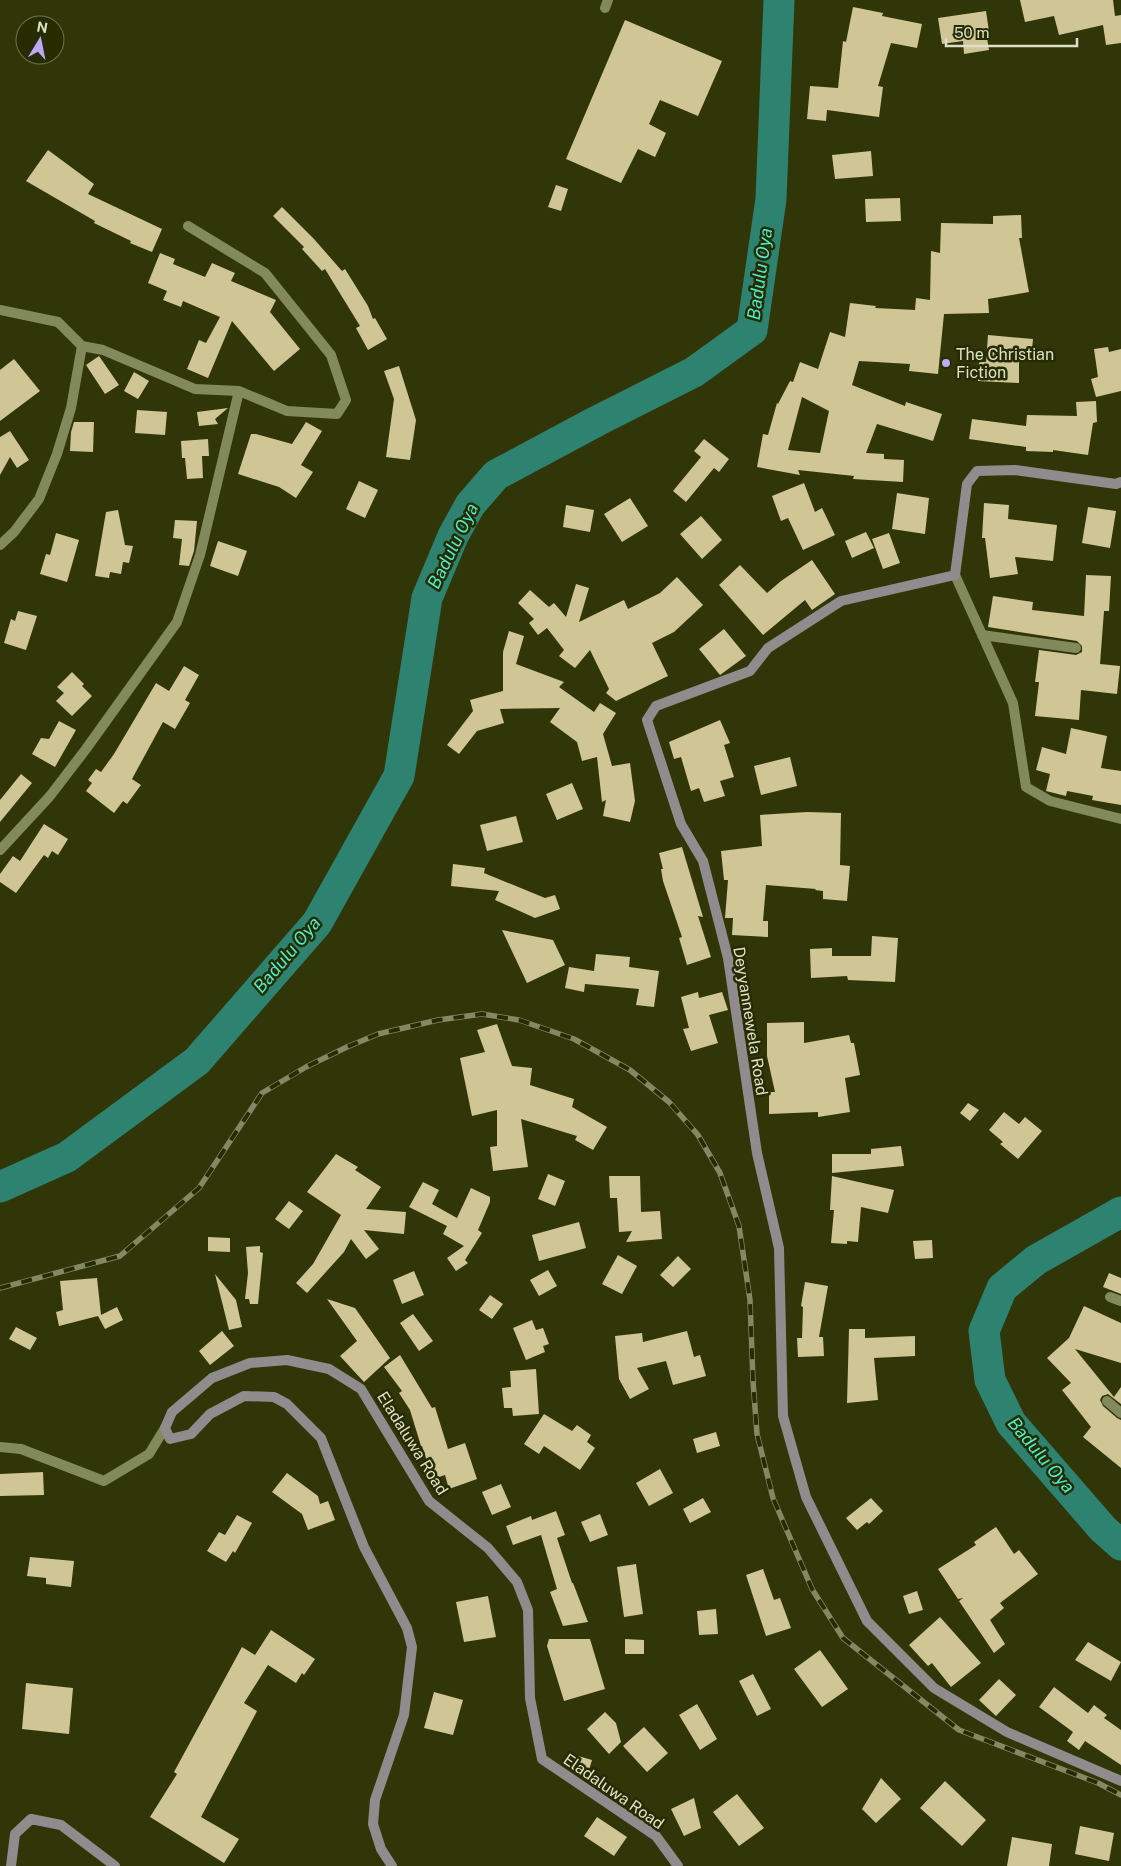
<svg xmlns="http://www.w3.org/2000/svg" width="1121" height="1866" font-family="'Public Sans',sans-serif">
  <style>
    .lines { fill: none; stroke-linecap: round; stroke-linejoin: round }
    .river { stroke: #2d8370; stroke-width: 31 }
    .building { fill: #d0c595; fill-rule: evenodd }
    .lane { stroke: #828a5c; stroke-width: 10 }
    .street { stroke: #828a5c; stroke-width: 10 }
    .secondary { stroke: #908c8d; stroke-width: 10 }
    .rail-casing { stroke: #848865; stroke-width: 5.5 }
    .rail { stroke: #272c00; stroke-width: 4; stroke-dasharray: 11; stroke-linecap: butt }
    .poi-dot { fill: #bda9f5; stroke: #272c00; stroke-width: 2 }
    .labels { text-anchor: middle; stroke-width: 5; stroke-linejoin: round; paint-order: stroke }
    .poi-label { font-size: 16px; fill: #dce0c8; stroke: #272c00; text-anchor: start }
    .street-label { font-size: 16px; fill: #dce0c8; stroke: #272c00 }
    .water-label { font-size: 18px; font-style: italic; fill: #4dedcb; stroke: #272c00 }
  </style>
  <rect width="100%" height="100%" fill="#313608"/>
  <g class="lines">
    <path class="river" d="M0,1187L67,1157L197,1061L317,923L399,776L427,598L453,536L470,505L496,475L597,421L694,372L752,330L771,199L779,0
      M1121,1212L1036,1260L1002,1288L984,1331L990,1380L1011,1423L1103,1529L1121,1545"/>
  </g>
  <path class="building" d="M1020,0H1113L1115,16L1121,15V43L1106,45L1103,25L1059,35L1054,16L1025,22Z
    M853,7L883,13L882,16L922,24L917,48L891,43L878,86L883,87L879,117L827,110L826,121L807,119L810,86L838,88L843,41L846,42Z
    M986,11L990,38H987L989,50L964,54L963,41L942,44L938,18Z
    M625,20L722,61L698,116L660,100L649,124L666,133L655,157L638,149L621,183L566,159Z
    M48,150L94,184L88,194L162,229L152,252L130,243L131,241L94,223L95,221L26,181Z
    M871,151L873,176L835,179L832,155Z
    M556,185L568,189L561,211L548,207Z
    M900,198L901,221L866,222L865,199Z
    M282,207L314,239L342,271L345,269L368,306L373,319L375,318L387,339L368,350L356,328L360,326L325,269L322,271L302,249L304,247L273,216Z
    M1021,215L1022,238H1019L1029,292L988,299L989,313L944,314L938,374L909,371L910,364L859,361L852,385L905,406L906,402L942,414L933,441L877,424L866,453L884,454V459L904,460L903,482L853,479L854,476L798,470L800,475L757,467L763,434L768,435L777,403L778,404L790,381L793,382L800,362L818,369L830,332L845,337L850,303L876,306L875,308L915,310L916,298L930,300L931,251L940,253L941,223L993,224V216ZM802,397L829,411L820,453L788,450Z
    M160,253L175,259L173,264L205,277L212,263L235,273L231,281L276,300L270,312L300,349L274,371L232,321L208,378L187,369L199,340L206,343L220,317L183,301L181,307L163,300L167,291L148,283Z
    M988,335L1033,339L1031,361L1019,360V383L978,381L979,362H986Z
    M1108,347L1109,352L1121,349V391L1096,397L1091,379L1098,377L1094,349Z
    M99,356L119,385L105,394L86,365Z
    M14,359L40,391L0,421V370Z
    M399,366L416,420L410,460L386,457L394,399L384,371Z
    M134,372L149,381L138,399L124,391Z
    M1096,401L1097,422L1093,423L1088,455L1053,450V452L1026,451V447L969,439L972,419L1026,426L1027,415L1077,416L1076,402Z
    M228,408L215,419L218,424L199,426L197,412Z
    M137,410L167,412L165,435L135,433Z
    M74,422H94L93,452L70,451L71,432Z
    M306,422L322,431L301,465L313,472L296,498L279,487L238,474L251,434H256L292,444Z
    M10,431L29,460L17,468L10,457L0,475V437Z
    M208,439L209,456H202L203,478L187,479L185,458H182L181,441Z
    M704,439L729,459L719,472L714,468L686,502L673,491L701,457L694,451Z
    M359,481L378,490L365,518L346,509Z
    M804,483L815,512L822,508L835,535L803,550L788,518L781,521L772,496Z
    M897,493L929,498L925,534L892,529Z
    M630,498L648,526L622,542L604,514Z
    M984,503L1009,505L1008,519L1057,525L1053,561L1015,557L1018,574L990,578L985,538H982Z
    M566,505L594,510L590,532L563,527Z
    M1088,507L1116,511L1110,548L1082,543Z
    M118,510L125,545L133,546L129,563L123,562L121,574L110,572L109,578L95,576L106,512Z
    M701,516L722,540L702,559L680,534Z
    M175,520L197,521L194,551L189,566L179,565L182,539L173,538Z
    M866,532L874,548L852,558L845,541Z
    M56,533L79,540L67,582L40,574L46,554L50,555Z
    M889,533L900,563L883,569L872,539Z
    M218,541L247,551L238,576L210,566Z
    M812,560L835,594L812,610L805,600L763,635L719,585L740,565L767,593L781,581Z
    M1086,575L1111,576L1109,611H1104L1100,664L1120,666L1117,694L1081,690L1079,720L1035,716L1039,682H1035L1039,650L1076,655L1082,652V646L1077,641L988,627L993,596L1033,602L1032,610L1084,616Z
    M677,577L703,605L674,632L652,643L668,676L616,701L606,693L609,689L590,650L575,668L559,656L564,650L547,628L538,635L529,623L534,619L518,603L530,590L549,607L554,603L566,617L576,584L589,588L579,622L624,600L628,609L660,593Z
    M18,611L37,616L26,650L4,643L11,619L15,621Z
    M724,629L746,656L720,675L699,649Z
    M509,631L524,636L516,664L564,682L559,687L594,712L600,703L616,713L603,734L612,766L630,763L635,801L630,822L603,816L606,800L602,802L597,757L582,761L577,742L550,722L560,708L500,709L504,723L477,731L459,754L447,745L473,711L470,700L503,691V652Z
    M184,666L199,675L185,700L190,703L175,729L163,722L132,779L141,785L127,804L123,801L114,813L86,791L92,783L88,780L96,769L101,772L114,754L156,683L169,691Z
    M72,672L84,684L82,686L92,696L72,716L56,701L64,693L57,687Z
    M720,720L730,743L724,745L734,777L720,781L725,796L704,802L699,788L691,791L681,757L674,759L669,742Z
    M59,721L76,730L55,767L32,754L41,738L49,739Z
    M1071,728L1107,736L1101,768L1121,771V805L1092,800L1093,796L1067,791L1066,796L1046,791L1050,774L1036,770L1042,747L1066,754Z
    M790,757L797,786L761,795L754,766Z
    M21,774L32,783L0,822V800Z
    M572,783L583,809L557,820L546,794Z
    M807,812L841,813L840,865L850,866L847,901L823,899V891L815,890L816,889L766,885L763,921H768V937L732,935L733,918H725L728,880H724L721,851L762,846L760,815Z
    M516,816L523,842L487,851L480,825Z
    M44,824L68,839L58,855L52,851L48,858L44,855L16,893L0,882V874L13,856L20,861Z
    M682,847L703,917L698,916L711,957L687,965L679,938L682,937L663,881L661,869H663L659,853Z
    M453,864L485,868L484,873L545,898L555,895L560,909L535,918L495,900L499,891L451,886Z
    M502,930L553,940L565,965L527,983Z
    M872,936L898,938L895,982L848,980L847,976L811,978L810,949L832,948V956H871Z
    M596,954L630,957L629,967L659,971L654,1007L636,1005L639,989L585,984L584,992L565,988L569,967L594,971Z
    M698,992L699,998L722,992L728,1010L709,1015L718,1043L691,1051L683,1029L689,1028L681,997Z
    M804,1022V1043L849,1035L851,1043H854L860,1075L845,1078L850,1112L818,1117V1112L769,1114V1092H775L767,1056V1023Z
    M497,1024L512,1066L532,1068L530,1085L574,1099L572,1107L607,1127L593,1150L575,1140L577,1136L521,1119L528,1167L493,1171L490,1147L497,1146V1110L472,1116L460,1058L485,1052L477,1030Z
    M968,1103L979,1110L970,1121L960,1113Z
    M1004,1112L1019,1124L1025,1117L1042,1131L1018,1159L1000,1144L1003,1142L989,1130Z
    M901,1146L904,1166L832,1173V1154H871V1149Z
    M336,1154L358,1167L355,1170L381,1187L366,1209L406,1212L404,1234L364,1230L379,1249L366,1259L351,1239L344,1252L307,1293L296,1283L313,1264L341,1215L307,1192Z
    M548,1174L565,1181L555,1206L538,1199Z
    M609,1176H640L641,1212L660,1211L662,1239L626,1242L632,1231L619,1232L617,1198H610Z
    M832,1176L894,1190L888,1213L861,1207L858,1242L847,1241V1244L831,1243L834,1210H830Z
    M423,1182L439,1190L432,1204L457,1218L471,1188L490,1197V1202L478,1230L482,1233L465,1260L468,1263L456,1271L447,1258L464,1246L443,1234L447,1226L409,1207Z
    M289,1201L303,1211L289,1229L275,1219Z
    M579,1222L586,1248L539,1261L532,1235Z
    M208,1237L230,1238V1252L208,1251Z
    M932,1240L933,1258L915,1259L913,1241Z
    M260,1246V1252L263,1253L258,1304H250L249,1299H245L248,1273L246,1247Z
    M618,1255L637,1266L622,1294L602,1284Z
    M678,1256L691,1269L673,1287L660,1275Z
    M548,1270L557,1286L539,1296L530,1280Z
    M414,1271L424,1295L402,1304L393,1280Z
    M1109,1273L1121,1278V1294L1103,1287Z
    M215,1274L236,1300L242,1327L229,1330Z
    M97,1278L101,1315L117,1307L123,1320L105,1329L98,1316L59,1326L56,1312L63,1310L60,1281Z
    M805,1282L828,1286L819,1337H823L824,1356L798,1357L797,1338H802L803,1307L801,1306Z
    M490,1295L503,1304L492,1319L479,1310Z
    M327,1299L355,1308L390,1358L364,1382L340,1356L357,1341Z
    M1084,1306L1121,1323V1363L1075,1349L1114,1397L1121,1387V1404L1108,1394L1102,1396L1100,1400L1103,1406L1117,1418L1121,1420V1468L1083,1437L1091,1427L1062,1390L1071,1383L1047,1358L1069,1338Z
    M413,1314L433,1341L419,1351L400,1323Z
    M532,1320L536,1330L543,1328L549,1344L543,1346L545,1352L526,1360L513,1328Z
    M16,1327L37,1338L30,1350L9,1339Z
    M849,1329H865V1338L915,1336V1356L874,1358L878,1400L847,1403Z
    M222,1331L234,1346L210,1365L199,1351Z
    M687,1331L694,1357L700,1355L706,1376L673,1385L666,1361L637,1368L649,1389L630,1399L619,1379L615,1336L642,1333L643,1342Z
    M400,1355L432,1408L435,1407L448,1449L465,1443L477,1479L449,1489L445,1475L433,1479L422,1446H421L410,1410L399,1393L402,1391L384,1367Z
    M536,1369L539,1414L513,1416L512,1408H504L502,1388L511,1387L510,1371Z
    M544,1414L572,1431L577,1425L591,1435L587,1442L595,1448L580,1470L544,1446L539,1454L524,1444Z
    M716,1432L720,1446L697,1453L693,1439Z
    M660,1469L673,1493L649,1506L636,1483Z
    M43,1472L44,1495L0,1496V1474Z
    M287,1473L318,1496L320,1504L328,1501L335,1520L308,1530L302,1514L272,1492Z
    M501,1484L511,1507L492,1515L482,1492Z
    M703,1498L711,1512L690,1523L683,1509Z
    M871,1498L883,1511L869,1524L867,1522L857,1530L846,1518Z
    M556,1511L565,1535L557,1538L572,1583H573L588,1622L563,1626L550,1592L557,1589L541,1535L513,1545L506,1526L531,1516L532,1520Z
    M600,1514L608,1535L590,1542L581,1522Z
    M237,1515L252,1523L235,1553L233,1551L226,1562L207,1551L219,1532L225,1535Z
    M996,1527L1014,1554L1019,1550L1038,1574L1000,1603L1004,1608L990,1620L1005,1644L994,1653L959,1601L963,1598L958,1599L938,1569L976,1545L974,1542Z
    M30,1557L74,1561L71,1587L46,1584V1578L27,1576Z
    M636,1564L643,1614L624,1617L617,1567Z
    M763,1569L774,1600L780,1598L791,1628L766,1636L746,1575Z
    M917,1591L923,1610L909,1614L903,1596Z
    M488,1596L496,1637L464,1642L456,1602Z
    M716,1609L718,1634L699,1635L697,1611Z
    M940,1617L981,1663L951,1687L932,1663L928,1666L909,1645Z
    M271,1630L315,1659L304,1675L302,1673L296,1683L268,1665L244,1703L257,1711L201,1817L239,1839L224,1863L150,1817L177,1774L174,1772L242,1647L255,1655Z
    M549,1639H590L605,1689L564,1701L547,1646Z
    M625,1639L644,1640V1654H625Z
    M1088,1642L1121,1662L1111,1681L1075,1660Z
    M820,1650L848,1689L822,1707L794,1669Z
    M753,1674L771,1709L757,1716L739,1681Z
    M999,1679L1016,1695L996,1716L979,1700Z
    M26,1683L73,1688L69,1734L22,1729Z
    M1054,1687L1088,1713L1094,1705L1107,1715L1104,1718L1121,1730V1765L1085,1741L1079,1750L1067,1741L1073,1732L1039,1707Z
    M434,1692L463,1700L453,1735L424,1728Z
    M697,1704L717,1739L700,1750L679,1715Z
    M605,1712L616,1723L621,1742L609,1754L587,1729Z
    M644,1727L668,1753L647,1772L623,1746Z
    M578,1756L592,1760L587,1777L574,1772Z
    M881,1778L901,1799L876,1823L862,1809Z
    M945,1781L986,1820L962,1846L920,1808Z
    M737,1794L764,1828L739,1846L713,1812Z
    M694,1798L701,1828L684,1836L671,1809Z
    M597,1817L627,1837L614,1856L584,1836Z
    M1080,1826L1114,1833L1109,1861L1075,1854Z
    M1012,1837L1052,1844L1049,1866H1007Z"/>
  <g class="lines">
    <path class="lane" d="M0,310L58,322L82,346L103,350L195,389L239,391L287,411L337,414L346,400L331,355L265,273L188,226
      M0,545L14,532L39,499L57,454L71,408L82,346
      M955,575L1013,703L1026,787L1050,801L1121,819
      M982,635L1076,648
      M0,850L50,796L86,749L177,622L200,555L239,391"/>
    <path class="street" d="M605,8L608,0
      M1110,1297L1121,1301
      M1107,1401L1121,1413
      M0,1447L21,1449L104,1481L149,1454L165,1428"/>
    <path class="secondary" d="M1121,482L1116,484L1015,470L977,471L967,484L955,575L841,601L768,648L750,671L656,706L647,720L681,824L703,861L728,958L757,1153L779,1248L783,1416L806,1497L867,1621L934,1688L1007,1732L1121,1781
      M11,1866L15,1834L31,1819L61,1825L115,1866
      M392,1866L381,1849L373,1824L375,1800L404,1715L412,1647L407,1628L364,1547L321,1438L287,1404L274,1397L244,1396L210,1414L191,1434L170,1439L165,1428L172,1412L212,1378L250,1363L287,1360L329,1369L361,1389L429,1501L488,1548L517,1582L528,1610L530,1698L542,1759L656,1836L678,1866"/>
    <g class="rail-casing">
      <path id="rail" d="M0,1288L120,1256L199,1188L262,1093L306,1067L347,1047L378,1034L438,1020L482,1014L519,1020L574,1039L630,1070L669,1102L698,1135L720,1173L739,1226L750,1300L753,1381L757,1434L773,1498L812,1589L843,1638L959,1730L1098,1783L1121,1795"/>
    </g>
    <use href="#rail" class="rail"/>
  </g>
  <circle class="poi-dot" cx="946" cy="363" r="5"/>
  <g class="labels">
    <g class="poi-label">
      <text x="956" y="360">The Christian<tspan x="956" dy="18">Fiction</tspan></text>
    </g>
    <g class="street-label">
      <text transform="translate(751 1021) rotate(81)" y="6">Deyyannewela Road</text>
      <text transform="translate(413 1443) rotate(58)" y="6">Eladaluwa Road</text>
      <text transform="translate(614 1791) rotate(35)" y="6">Eladaluwa Road</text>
    </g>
    <g class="water-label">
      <text transform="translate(760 274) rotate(-82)" y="6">Badulu Oya</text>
      <text transform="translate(453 546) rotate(-64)" y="6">Badulu Oya</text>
      <text transform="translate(287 955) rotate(-50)" y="6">Badulu Oya</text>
      <text transform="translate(1041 1455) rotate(50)" y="6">Badulu Oya</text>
    </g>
  </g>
  <g transform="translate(40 40) rotate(10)"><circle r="24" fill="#272c00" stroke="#6f7450"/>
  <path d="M0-4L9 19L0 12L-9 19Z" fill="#bda9f5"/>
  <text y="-8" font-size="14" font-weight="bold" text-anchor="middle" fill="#dce0c8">N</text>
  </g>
  <path d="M946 38v8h131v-8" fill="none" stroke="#dce0c8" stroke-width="2.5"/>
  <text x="954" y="38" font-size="15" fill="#dce0c8" stroke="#272c00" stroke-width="4" paint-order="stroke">50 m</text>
</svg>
